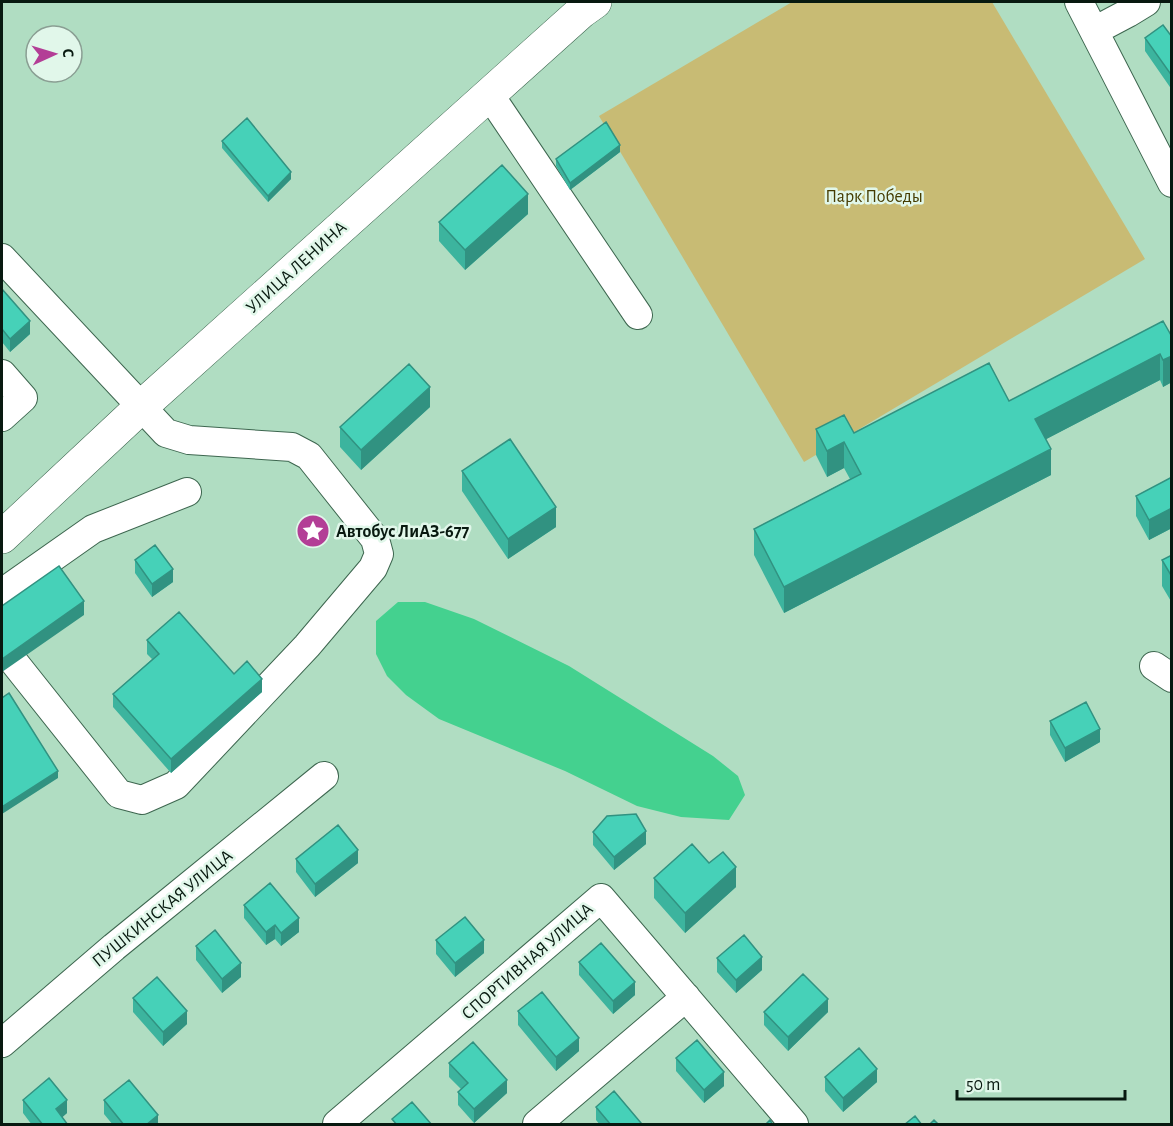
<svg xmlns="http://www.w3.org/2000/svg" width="1173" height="1126" font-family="'Alegreya Sans',sans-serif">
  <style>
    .green { fill: #c8bb74 }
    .water { fill: #44d18f }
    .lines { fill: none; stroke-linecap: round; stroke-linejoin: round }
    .minor-casing { stroke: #3d664f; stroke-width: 30 }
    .major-casing { stroke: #3d664f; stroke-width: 34 }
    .minor { stroke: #fff; stroke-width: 28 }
    .major { stroke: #fff; stroke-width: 33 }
    .wall { fill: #3cb49e }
    .shaded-wall { fill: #319281 }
    .building { fill: #46d1b8; stroke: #319281; stroke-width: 1.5 }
    .labels { text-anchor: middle; stroke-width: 5; stroke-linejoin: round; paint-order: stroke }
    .park-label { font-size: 18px; fill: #453b00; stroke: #e1f7ea }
    .street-label { font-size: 18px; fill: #081910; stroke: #e1f7ea }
    .poi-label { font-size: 18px; font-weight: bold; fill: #081910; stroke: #e1f7ea; text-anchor: start }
  </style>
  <rect width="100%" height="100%" fill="#b0ddc2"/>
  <path class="green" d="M792,2H992L1145,259L804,462L599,116Z"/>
  <path class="water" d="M398,602H425L474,619L569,666L713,756L738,776L745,795L729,820L681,817L637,806L565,771L439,719L406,695L387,676L376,654V621Z"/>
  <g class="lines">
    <g class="minor-casing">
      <path id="minor" d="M1079,2L1172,183
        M1094,31L1128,13L1146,2
        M489,94L638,315
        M2,258L166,433L189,440L292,447L309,456L375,539L379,554L373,568L307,646L176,785L142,800L119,794L2,647
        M2,374L23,398L2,417
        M2,593L93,529L187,492
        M1154,666L1172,678
        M2,1043L114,947L324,776
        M337,1124L601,898L794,1124
        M537,1124L686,997"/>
    </g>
    <g class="major-casing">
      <path id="major" d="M2,537L141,407L581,12L595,2"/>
    </g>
    <use href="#minor" class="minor"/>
    <use href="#major" class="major"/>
  </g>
  <path class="wall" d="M1172,37V90L1145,51V38Z
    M222,141L291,179L268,202L222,148Z
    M620,152L570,190L556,166V159Z
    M528,214L465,270L439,241V222Z
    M2,289L30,334L10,352L2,342Z
    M1172,337V382L1163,387L1160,380L1046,439L1051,475L784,613L754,555V529L850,479L844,468L827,477L816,455V429L854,433L1009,401Z
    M430,407L361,470L340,447V427Z
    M462,471L556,527L508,559L462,491Z
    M1172,477V528L1149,540L1136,516V496Z
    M1172,555V603L1162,586V560Z
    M135,560L173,582L152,597L135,573Z
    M147,640L234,674L262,692L171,773L113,707V694L152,659L147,654Z
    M1050,721L1100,742L1065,762L1050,735Z
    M593,832L646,844L614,870L593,845Z
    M296,859L358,863L315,897L296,872Z
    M709,863L736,887L685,933L654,898V878Z
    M244,905L299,932L281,946L275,939L266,945L244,918Z
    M436,940L484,953L455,977L436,954Z
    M196,946L241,977L222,993L196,960Z
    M717,958L762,970L736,993L717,972Z
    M579,962L635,995L613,1014L579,975Z
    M133,998L187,1024L163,1046L133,1012Z
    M518,1011L579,1051L556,1071L518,1025Z
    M764,1012H828L788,1051L764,1025Z
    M676,1058L724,1086L704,1103L676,1071Z
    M449,1063L507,1093L474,1123L458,1105V1092L461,1089L449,1077Z
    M825,1077L877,1082L843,1112L825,1091Z
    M23,1100L67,1113L62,1117L68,1125H32L23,1113Z
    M104,1100L158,1125H113L104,1114Z
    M596,1107L641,1125H600L596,1120Z"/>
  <path class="shaded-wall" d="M620,145V152L570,190V183Z
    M291,172V179L268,202V196Z
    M528,194V214L465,270V250Z
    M30,321V334L10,352V339Z
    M1160,354V380L1035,445V419Z
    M1172,356V382L1163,387V360Z
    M430,387V407L361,470V450Z
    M844,442V468L827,477V451Z
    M1051,449V475L784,613V587Z
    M556,507V527L508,559V539Z
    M1172,508V528L1149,540V520Z
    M173,569V582L152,597V584Z
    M84,601V615L2,672V659Z
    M262,679V692L171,773V759Z
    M1100,729V742L1065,762V748Z
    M58,771V778L2,814V807Z
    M646,831V844L614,870V857Z
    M358,850V863L315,897V884Z
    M736,867V887L685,933V913Z
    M299,918V932L281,946V933Z
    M275,925V939L266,945V932Z
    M484,940V953L455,977V963Z
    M762,957V970L736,993V980Z
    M241,963V977L222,993V979Z
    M635,982V995L613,1014V1001Z
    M828,999V1012L788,1051V1037Z
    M187,1011V1024L163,1046V1032Z
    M579,1038V1051L556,1071V1057Z
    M877,1069V1082L843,1112V1098Z
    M724,1072V1086L704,1103V1090Z
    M507,1080V1093L474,1123V1109Z
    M67,1100V1113L56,1123V1109Z
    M158,1115V1125H146Z"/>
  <path class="building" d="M1163,25L1172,37V76L1145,38Z
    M247,118L291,172L268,196L222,141Z
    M606,122L620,145L570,183L556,159Z
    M502,165L528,194L465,250L439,222Z
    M2,289L30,321L10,339L2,329Z
    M1163,321L1172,337V356L1163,360L1160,354L1035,419L1051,449L784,587L754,529L861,474L844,442L827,451L816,429L844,415L854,433L989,363L1009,401Z
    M409,364L430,387L361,450L340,427Z
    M510,439L556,507L508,539L462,471Z
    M1172,477V508L1149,520L1136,496Z
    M155,545L173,569L152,584L135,560Z
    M1172,555V577L1162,560Z
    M59,566L84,601L2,659V606Z
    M179,612L234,674L247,661L262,679L171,759L113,694L159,654L147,640Z
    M9,693L58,771L2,807V698Z
    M1086,702L1100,729L1065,748L1050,721Z
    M636,814L646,831L614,857L593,832L607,816Z
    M338,825L358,850L315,884L296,859Z
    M692,844L709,863L723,852L736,867L685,913L654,878Z
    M270,883L299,918L281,933L275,925L266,932L244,905Z
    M465,917L484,940L455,963L436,940Z
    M215,930L241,963L222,979L196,946Z
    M744,935L762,957L736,980L717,958Z
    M601,943L635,982L613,1001L579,962Z
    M803,974L828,999L788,1037L764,1012Z
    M157,977L187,1011L163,1032L133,998Z
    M542,992L579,1038L556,1057L518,1011Z
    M697,1040L724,1072L704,1090L676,1058Z
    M473,1042L507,1080L474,1109L458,1092L468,1083L449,1063Z
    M859,1048L877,1069L843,1098L825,1077Z
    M49,1078L67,1100L56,1109L68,1125H43L23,1100Z
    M129,1080L158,1115L146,1125H124L104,1100Z
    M614,1091L641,1123L639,1125H611L596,1107Z
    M412,1102L432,1125H397L392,1119Z
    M915,1116L922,1125H904Z
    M770,1120L773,1125H765Z
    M934,1120L939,1125H929Z"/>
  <defs>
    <g id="sight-disc" transform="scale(1.725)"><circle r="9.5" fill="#b33e96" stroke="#e1f7ea"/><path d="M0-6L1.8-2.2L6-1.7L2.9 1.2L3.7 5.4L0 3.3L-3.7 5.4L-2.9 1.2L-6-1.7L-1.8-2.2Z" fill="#fff"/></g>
  </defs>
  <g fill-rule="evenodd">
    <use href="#sight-disc" x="313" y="531"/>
  </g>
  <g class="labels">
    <g class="park-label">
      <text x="874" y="202">Парк Победы</text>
    </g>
    <g class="street-label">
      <text transform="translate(296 267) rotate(-42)" y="6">УЛИЦА ЛЕНИНА</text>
      <text transform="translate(162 908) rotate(-39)" y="6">ПУШКИНСКАЯ УЛИЦА</text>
      <text transform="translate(527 961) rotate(-41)" y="6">СПОРТИВНАЯ УЛИЦА</text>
    </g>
    <g class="poi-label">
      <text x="336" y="537">Автобус ЛиАЗ-677</text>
    </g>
  </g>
  <rect width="1173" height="1126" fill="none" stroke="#081910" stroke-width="6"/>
  <g transform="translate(54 54) rotate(86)"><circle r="28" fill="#e1f7ea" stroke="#8a9e93" stroke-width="1.5"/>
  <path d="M0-4.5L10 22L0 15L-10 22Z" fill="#b33e96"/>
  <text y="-9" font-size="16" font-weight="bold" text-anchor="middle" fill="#081910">С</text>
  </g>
  <path d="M957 1090v9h168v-9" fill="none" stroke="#081910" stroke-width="3"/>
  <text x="966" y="1090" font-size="18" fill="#081910" stroke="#e1f7ea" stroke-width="4.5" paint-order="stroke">50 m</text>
</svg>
